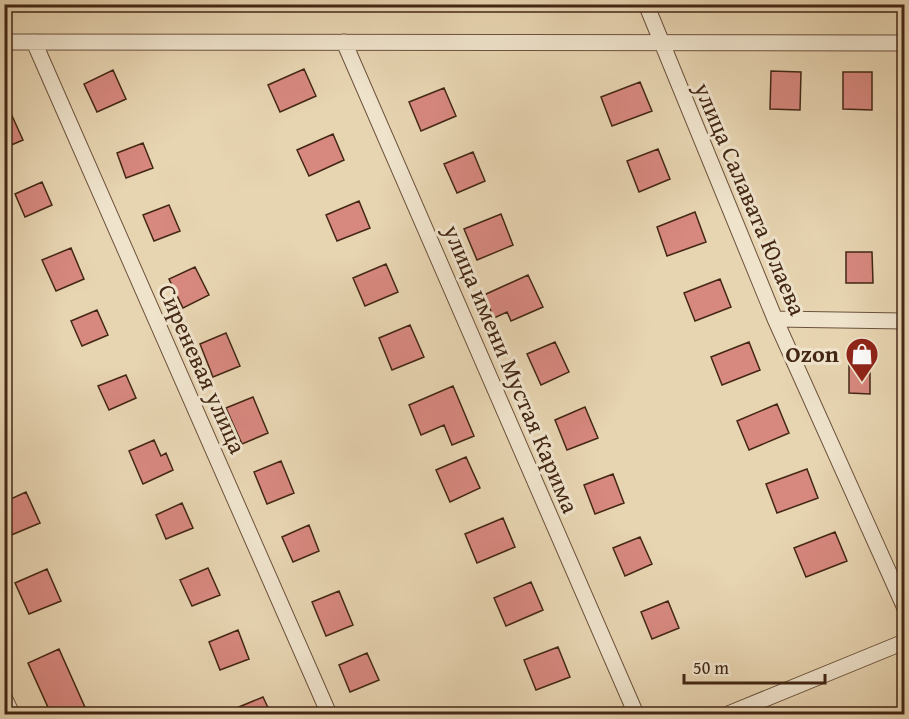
<svg xmlns="http://www.w3.org/2000/svg" width="909" height="719" font-family="'Gentium Book Plus',serif">
  <style>
    .building { fill: #d7887f; stroke: #432714; stroke-width: 1.5 }
    .lines { fill: none; stroke-linecap: round; stroke-linejoin: round }
    .street-casing { stroke: #6c523b; stroke-width: 17 }
    .street { stroke: #efe3cc; stroke-width: 15 }
    .labels { text-anchor: middle; stroke-width: 6; stroke-linejoin: round; paint-order: stroke }
    .street-label { font-size: 24px; fill: #432714; stroke: #efe3cc }
    .poi-label { font-size: 24px; font-weight: bold; fill: #432714; stroke: #efe3cc; text-anchor: end }
  </style>
  <rect width="100%" height="100%" fill="#e7d4b1"/>
  <filter id="stains"><feTurbulence type="fractalNoise" baseFrequency=".00333" numOctaves="4"/><feColorMatrix values="0 0 0 0 .2 0 0 0 0 .09 0 0 0 0 .02 0 0 0 .5 -.17"/></filter>
  <radialGradient id="worn" r=".72"><stop offset=".6" stop-color="#630" stop-opacity="0"/><stop offset="1" stop-color="#630" stop-opacity=".3"/></radialGradient>
  <path class="building" d="M304,69L316,96L280,112L268,85Z
    M113,70L126,99L97,112L84,84Z
    M771,71L801,72L800,110L770,109Z
    M843,72H872V110L843,109Z
    M640,82L652,111L612,126L601,97Z
    M444,88L456,116L421,131L409,102Z
    M4,98L23,140L4,148Z
    M333,134L344,160L309,176L297,150Z
    M143,143L153,168L126,178L117,153Z
    M658,149L670,179L639,192L627,161Z
    M473,152L485,181L457,193L444,164Z
    M42,182L52,205L25,217L15,194Z
    M359,201L370,228L337,241L326,215Z
    M169,205L180,231L154,241L143,215Z
    M695,212L706,242L667,256L657,227Z
    M501,214L513,245L477,260L464,229Z
    M71,248L84,279L56,291L42,260Z
    M846,252H872L873,283H846Z
    M386,264L398,292L365,306L353,278Z
    M195,267L209,295L183,308L169,279Z
    M528,275L543,307L511,321L507,312L494,318L484,295Z
    M720,279L731,307L695,321L684,293Z
    M97,310L108,335L82,346L71,321Z
    M410,325L424,357L392,370L379,338Z
    M226,333L240,366L213,377L200,344Z
    M555,342L569,372L541,385L527,354Z
    M749,342L760,370L722,385L711,357Z
    M849,364H870V394L849,393Z
    M126,375L136,398L109,410L98,386Z
    M453,386L474,436L452,445L444,425L421,435L409,405Z
    M253,397L268,433L242,444L226,408Z
    M777,404L789,433L749,450L737,421Z
    M585,407L598,438L567,450L555,420Z
    M154,440L161,456L166,453L173,470L143,484L129,451Z
    M466,457L480,488L450,502L436,470Z
    M281,461L294,493L267,504L254,472Z
    M807,469L818,498L777,513L766,484Z
    M613,474L624,503L595,514L584,485Z
    M26,492L40,523L4,538V502Z
    M182,503L193,528L166,539L156,515Z
    M503,518L515,547L477,563L465,534Z
    M309,525L319,551L293,562L282,537Z
    M835,532L847,561L806,577L794,548Z
    M640,537L652,564L625,576L613,548Z
    M208,568L220,595L192,606L180,580Z
    M47,569L61,601L29,614L15,583Z
    M531,582L543,610L506,626L494,598Z
    M339,591L353,625L326,636L312,602Z
    M668,601L679,628L652,639L641,612Z
    M238,630L249,659L220,670L209,642Z
    M558,647L570,677L536,690L524,660Z
    M59,649L88,714H51L28,663Z
    M367,653L379,680L350,692L339,665Z
    M263,697L271,714H222Z"/>
  <g class="lines">
    <g class="street-casing">
      <path id="street" d="M646,4L775,319L904,606
        M4,42L904,43
        M34,42L329,714
        M344,42L636,714
        M775,319L904,321
        M4,697L12,714
        M728,714L904,642"/>
    </g>
    <use href="#street" class="street"/>
  </g>
  <defs>
    <g id="shop-pin" transform="scale(1.725)"><path d="M0 17L-7.5 6A9.5 9.5 0 1 1 7.5 6Z" fill="#8f2418" stroke="#efe3cc"/><path d="M-5-2.5h2.3a2.7 3.5 0 0 1 5.4 0H5L5.5 6h-11ZM-1.5-2.5h3a1.5 2.3 0 0 0-3 0Z" fill="#fff"/></g>
  </defs>
  <g fill-rule="evenodd">
    <use href="#shop-pin" x="862" y="354"/>
  </g>
  <g class="labels">
    <g class="street-label">
      <text transform="translate(750 199) rotate(67)" y="8">улица Салавата Юлаева</text>
      <text transform="translate(202 369) rotate(66)" y="8">Сиреневая улица</text>
      <text transform="translate(511 369) rotate(67)" y="8">улица имени Мустая Карима</text>
    </g>
    <g class="poi-label">
      <text x="839" y="362">Ozon</text>
    </g>
  </g>
  <rect width="909" height="719" fill="none" stroke="#e7d4b1" stroke-width="24"/>
  <rect x="6" y="6" width="897" height="707" fill="none" stroke="#432714" stroke-width="3"/>
  <rect x="12" y="12" width="885" height="695" fill="none" stroke="#432714" stroke-width="1.5"/>
  <path d="M684 674v9h141v-9" fill="none" stroke="#432714" stroke-width="3"/>
  <text x="693" y="674" font-size="18" fill="#432714" stroke="#efe3cc" stroke-width="4.5" paint-order="stroke">50 m</text>
  <rect width="100%" height="100%" filter="url(#stains)"/>
  <rect width="100%" height="100%" fill="url(#worn)"/>
</svg>
